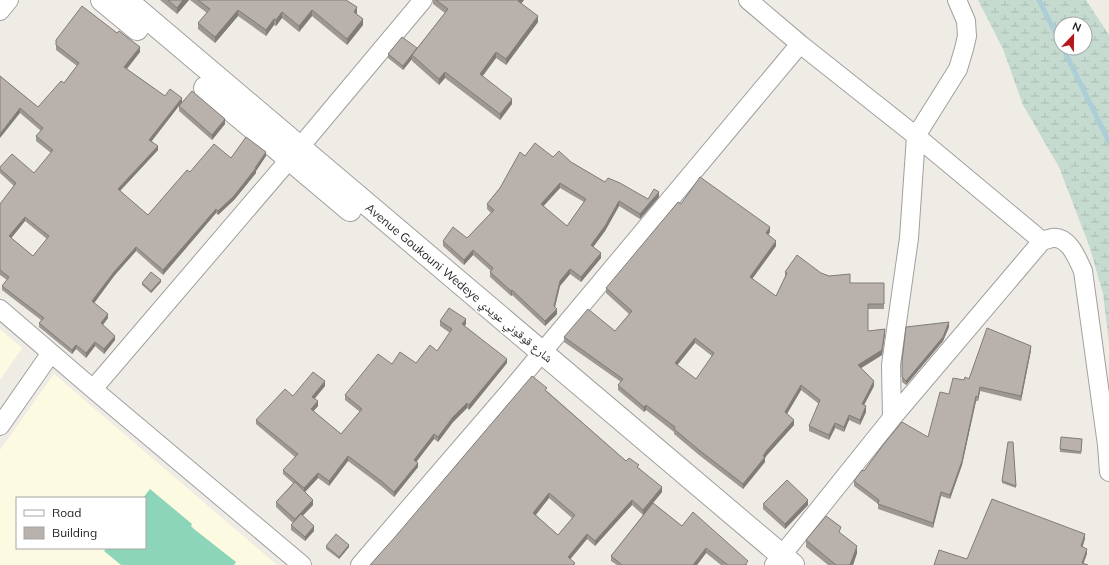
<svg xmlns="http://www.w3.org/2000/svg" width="1109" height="565" font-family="Mulish,'Noto Naskh Arabic',sans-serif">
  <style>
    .education { fill: #fcfbe2; fill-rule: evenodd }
    .wetland { fill: url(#wetland-marsh); fill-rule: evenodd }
    .pitch { fill: #8dd5b8 }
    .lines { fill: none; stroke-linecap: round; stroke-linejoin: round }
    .stream { stroke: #acced7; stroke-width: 5 }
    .minor-casing { stroke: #a0a0a0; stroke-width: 20 }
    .tertiary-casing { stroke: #a0a0a0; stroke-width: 24 }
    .minor { stroke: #fff; stroke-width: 18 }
    .tertiary { stroke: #fff; stroke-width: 22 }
    .wall { fill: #9e9894; fill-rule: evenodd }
    .shaded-wall { fill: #817c78 }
    .building { fill: #b8b1ac; stroke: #817c78; fill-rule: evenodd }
    .labels { text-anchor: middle; stroke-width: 3.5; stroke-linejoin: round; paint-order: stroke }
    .street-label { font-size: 12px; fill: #1f1f1f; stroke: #fff }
  </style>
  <defs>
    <pattern id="wetland-marsh" width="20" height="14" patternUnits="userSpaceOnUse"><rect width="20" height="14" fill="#c5dbd0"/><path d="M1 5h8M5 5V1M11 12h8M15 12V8" fill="none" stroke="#a9bcb2"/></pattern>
  </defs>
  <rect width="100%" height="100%" fill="#efece6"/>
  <path class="education" d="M0,329L22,348L0,380Z
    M54,374L277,565H0V450ZM17,498H145V548H17Z"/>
  <path class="wetland" d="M978,0H1086L1109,35V343L1103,294L1090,248L1059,167L1023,105L1003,49ZM1061,24H1085V48H1061Z"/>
  <path class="pitch" d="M150,489L192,524L191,526L194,529L236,562L234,565H121L104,551L107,548H145V498H143Z"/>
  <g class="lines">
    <path class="stream" d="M1039,0L1061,44
      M1063,48L1109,142"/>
    <g class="minor-casing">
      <path id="minor" d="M748,0L800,44L916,136L1042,241C1045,240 1049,239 1052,238C1069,236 1077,258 1083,271L1107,445L1109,472
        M0,11L9,0
        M0,309L93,389L302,565
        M93,389L300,147L423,0
        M892,418L891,365L909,238L916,136L958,69L964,49L967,36L966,21L957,0
        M0,426L51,353
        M360,565L509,392L800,44
        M774,565L892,418L1042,241"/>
    </g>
    <g class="tertiary-casing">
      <path id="tertiary" d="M102,0L137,29
        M126,0L793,565
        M205,88L350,210"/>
    </g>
    <use href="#minor" class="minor"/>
    <use href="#tertiary" class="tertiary"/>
  </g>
  <path class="wall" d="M160,0H189L177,14Z
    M190,0H346L357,13L356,14L363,25L347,45L312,16L299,32L282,18L276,26L274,25L266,36L238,16L215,43L198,29V23L207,13Z
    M433,0H524L521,4L538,22L506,65L496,58L483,76L512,104L500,120L445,78L439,85L412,61V59L403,70L388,58V54L417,48L445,13L433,4Z
    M56,40L140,52L127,69L165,96L182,102L152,141L158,150L120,191L148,215L190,172L231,158L266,156L256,171V173L234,200L218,215L216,213L163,275L136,251L114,276L94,303L108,318L103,325L115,340L104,354L95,346L86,358L76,349L72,354L39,327V323L41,320L2,290V286L7,280L0,275V204L14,186L0,173V167L34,173L51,153L36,141V136L41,131L20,113L0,76L38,107L64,83L77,66L56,50ZM25,221L47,239L33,256L11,238Z
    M179,106L225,124L212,140L179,111Z
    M525,156L553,157L571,162L605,182L648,199L659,197L640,219L619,206L605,231L593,247L601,258L581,282L570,274L560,286L555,307L557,314L545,326L512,295L511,296L490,277V272L491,271L473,255L464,265L443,246V241L467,238L491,213L487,209V204ZM560,188L584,202L567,226L543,206Z
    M681,204L770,232L768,235L776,246L752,279L776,296L785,277V272L821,273L850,283H884V309H868V331L885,334L882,355L861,368L874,386L864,405L866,412L860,425L849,420L844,432L835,428L829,440L809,431V426L819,404L801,390L787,414L794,425L767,455L765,458V462L743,489L699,455L674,434V432L646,410L644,412L618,390V385L621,382L564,342V337L615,331L629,314L606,293V288ZM695,343L712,356L696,379L677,365Z
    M161,282L151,293L142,285V283Z
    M440,321L466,324L465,326L507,363L469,410L467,408L453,422L438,442L434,439L416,461L418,467L394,497L380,485L348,461L329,486L318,478L305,492L313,505L302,516L314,531L305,541L291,530V525L293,523L276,507V502L293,483L283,474V470L295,457L256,424V420L293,396L325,386L314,399L318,406L313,411L341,434L360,412L345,400V395L392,364L416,363L437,351L450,333L440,326Z
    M949,327L943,341L906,385L902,382V361Z
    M1031,350L1021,401L980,391L978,401H976L962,465L950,499L941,496L933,528L878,509V504L854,486V481L864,471L928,437L949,394L964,380Z
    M547,391L626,461L639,468L662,492L653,503L682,526L748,565H721L706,553L697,565H617L611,561V556L643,515L632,505L595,546L587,539L570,559L575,565H370ZM549,498L572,518L558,535L536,515Z
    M1082,439L1081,454L1060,452V449Z
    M1013,442L1016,488L1002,483V481Z
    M763,504L808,505L785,529L763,509Z
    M806,540L857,553L853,565H828L806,547Z
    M326,546L349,547L339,559L326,549Z"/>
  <path class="shaded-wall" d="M183,0H189L177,14V8Z
    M519,0H524L518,7V1Z
    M357,7V13L354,18V12Z
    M238,10V16L215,43V37Z
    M312,10V16L299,32V26Z
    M282,12V18L276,26V20Z
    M538,16V22L506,65V59Z
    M274,19V25L266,36V30Z
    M363,19V25L347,45V39Z
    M140,47V52L124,72V67Z
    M417,48L412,55V59L403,70V66Z
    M496,52V58L480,79V74Z
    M445,72V78L439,85V79Z
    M182,98V102L149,144V140Z
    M512,99V104L500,120V114Z
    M20,108V113L0,138V134Z
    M225,119V124L212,140V135Z
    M158,146V150L118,193V189Z
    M266,152V156L256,171V173L234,200L218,215V211L255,168Z
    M560,183V188L541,209V204Z
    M659,192V197L640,219V214Z
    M619,201V206L605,231L591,250V245Z
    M216,209V213L163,275V270Z
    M25,217V221L9,241V236Z
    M770,227V232L766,238V233Z
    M776,241V246L750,282V277Z
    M136,247V251L114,276L92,306V301L114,272Z
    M473,250V255L464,265V260Z
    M601,253V258L581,282V277Z
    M570,269V274L560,286L554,311V306L560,281Z
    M161,280V282L151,293V291Z
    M512,290V295L511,296V291Z
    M557,309V314L545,326V321Z
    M108,314V318L101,327V323Z
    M466,319V324L462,329V324Z
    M949,322V327L943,341L906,385V381Z
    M885,329V334L882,355L858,370V365Z
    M115,336V340L104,354V349Z
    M695,338V343L675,368V363Z
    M95,342V346L86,358V353Z
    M76,345V349L72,354V350Z
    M1031,346V350L1021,401V396Z
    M507,359V363L469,410V405Z
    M325,381V386L312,402V397Z
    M874,381V386L862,409V404Z
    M801,385V390L785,417V412Z
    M980,387V391L978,401V397Z
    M976,396V401L962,465L950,499V495Z
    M318,401V406L311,414V409Z
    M467,403V408L453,422L438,442V437L453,417Z
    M646,405V410L644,412V407Z
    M866,406V412L860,425V420Z
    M849,415V420L844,432V427Z
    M794,420V425L767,455L765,458V462L743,489V484L763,456L767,450Z
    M835,423V428L829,440V435Z
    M434,434V439L414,465V460Z
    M348,456V461L329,486V481Z
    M418,463V467L394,497V492Z
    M318,473V478L304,493V488Z
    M662,487V492L643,515V510Z
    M941,492V496L933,528V523Z
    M549,493V498L533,518V513Z
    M313,500V505L295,524V519Z
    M632,500V505L595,546V541Z
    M808,500V505L785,529V524Z
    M314,526V531L305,541V537Z
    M587,534V539L568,562V557Z
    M1085,534V539L1081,552V546Z
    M349,545V547L339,559V557Z
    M857,546V553L853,565H850Z
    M706,548V553L697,565H693Z
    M1087,549V554L1083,565L1082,563Z"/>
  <path class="building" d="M168,0H183L177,8Z
    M198,0H346L357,7L354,12L363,19L347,39L312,10L299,26L282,12L276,20L274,19L266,30L238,10L215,37L198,23L210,9Z
    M436,0H519L518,1L538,16L506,59L496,52L480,74L512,99L500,114L445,72L439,79L412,55L448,9Z
    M82,6L117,33L119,31L140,47L124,67L165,96L170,89L182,98L149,140L158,146L118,189L148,215L187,170L190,172L214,144L231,158L246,137L266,152L255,168H256L234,196L218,211L216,209L163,270L136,247L114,272L92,301L108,314L101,323L115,336L104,349L95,342L86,353L76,345L72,350L39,323L44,318L2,286L9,277L0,270V204L16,183L0,169V167L12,154L34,173L53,150L36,136L43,128L20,108L0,134V76L38,107L61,81L64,83L79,63L56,45V40ZM25,217L49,236L33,256L9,236Z
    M402,37L417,48L403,66L388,54Z
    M192,91L225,119L212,135L179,106Z
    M535,143L553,157L559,151L571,162L605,182L608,178L620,183L648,199L654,189L659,192L640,214L619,201L605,226L591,245L601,253L581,277L570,269L560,281L554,306L557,309L545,321L512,290L511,291L490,272L493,268L473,250L464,260L443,241L453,227L467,238L494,210L487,204L500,188L520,152L525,156ZM560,183L586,199L567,226L541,204Z
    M700,177L770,227L766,233L776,241L750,277L776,296L787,273L785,272L797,255L821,273L829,276L850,274V283H884V304H868V331L885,329L882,350L858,365L874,381L862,404L866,406L860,420L849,415L844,427L835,423L829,435L809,426L820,400L801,385L785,412L794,420L767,450L763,456L765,457L743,484L699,450L674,429L675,427L646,405L644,407L618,385L623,379L564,337L588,309L615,331L632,311L606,288L678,202L681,204ZM695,338L714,353L696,379L675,363Z
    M151,272L161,280L151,291L142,283Z
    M449,308L466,319L462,324L507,359L469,405L467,403L453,417L438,437L434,434L414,460L418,463L394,492L380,480L348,456L329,481L318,473L304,488L283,470L298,454L256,420L285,389L293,396L313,372L325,381L312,397L318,401L311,409L341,434L362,409L345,395L378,354L392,364L400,352L416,363L430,345L437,351L452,329L440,321Z
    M949,322L943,337L906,381L902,377V361L906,327Z
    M987,328L1031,346L1021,396L980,387L978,397L976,396L962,461L950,495L941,492L933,523L878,504L879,500L854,481L862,470L864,471L883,445L902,422L928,437L940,392L949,394L953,378L964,380L965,377L969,379Z
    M532,376L547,388L545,390L626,461L629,458L639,465L637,467L662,487L643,510L632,500L595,541L587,534L568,557L575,563L573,565H370L395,537ZM549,493L575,515L558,535L533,513Z
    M1061,437L1082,439L1081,452L1060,449Z
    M1008,442H1013L1016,486L1002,481Z
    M787,480L808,500L785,524L763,504Z
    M295,482L313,500L295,519L276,502Z
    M992,499L1085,534L1081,546L1087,549L1082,563L1088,565H934L939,550L967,559Z
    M653,503L682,526L693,512L748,561L745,565H728L706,548L693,565H622L611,556Z
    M301,514L314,526L305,537L291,525Z
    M826,516L841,527L839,532L857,546L850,565H836L806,540Z
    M336,534L349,545L339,557L326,546Z"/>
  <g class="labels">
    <g class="street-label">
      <text transform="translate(459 283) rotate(40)" y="4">Avenue Goukouni Wedeye شارع قوقوني عويدي</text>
    </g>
  </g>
  <rect x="16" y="497" width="130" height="52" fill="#ffffff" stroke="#a5a5a5"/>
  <rect x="24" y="510" width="20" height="6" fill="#ffffff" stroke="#a5a5a5"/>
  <text x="52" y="517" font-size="12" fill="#1f1f1f">Road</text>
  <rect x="24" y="527" width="20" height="12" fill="#b8b1ac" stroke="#a5a5a5"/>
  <text x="52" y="537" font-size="12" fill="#1f1f1f">Building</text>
  <g transform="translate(1073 36) rotate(22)"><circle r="19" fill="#ffffff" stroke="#a5a5a5"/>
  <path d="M0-3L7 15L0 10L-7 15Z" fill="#b7161a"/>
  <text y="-6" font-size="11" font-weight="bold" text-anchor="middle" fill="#1f1f1f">N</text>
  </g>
</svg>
